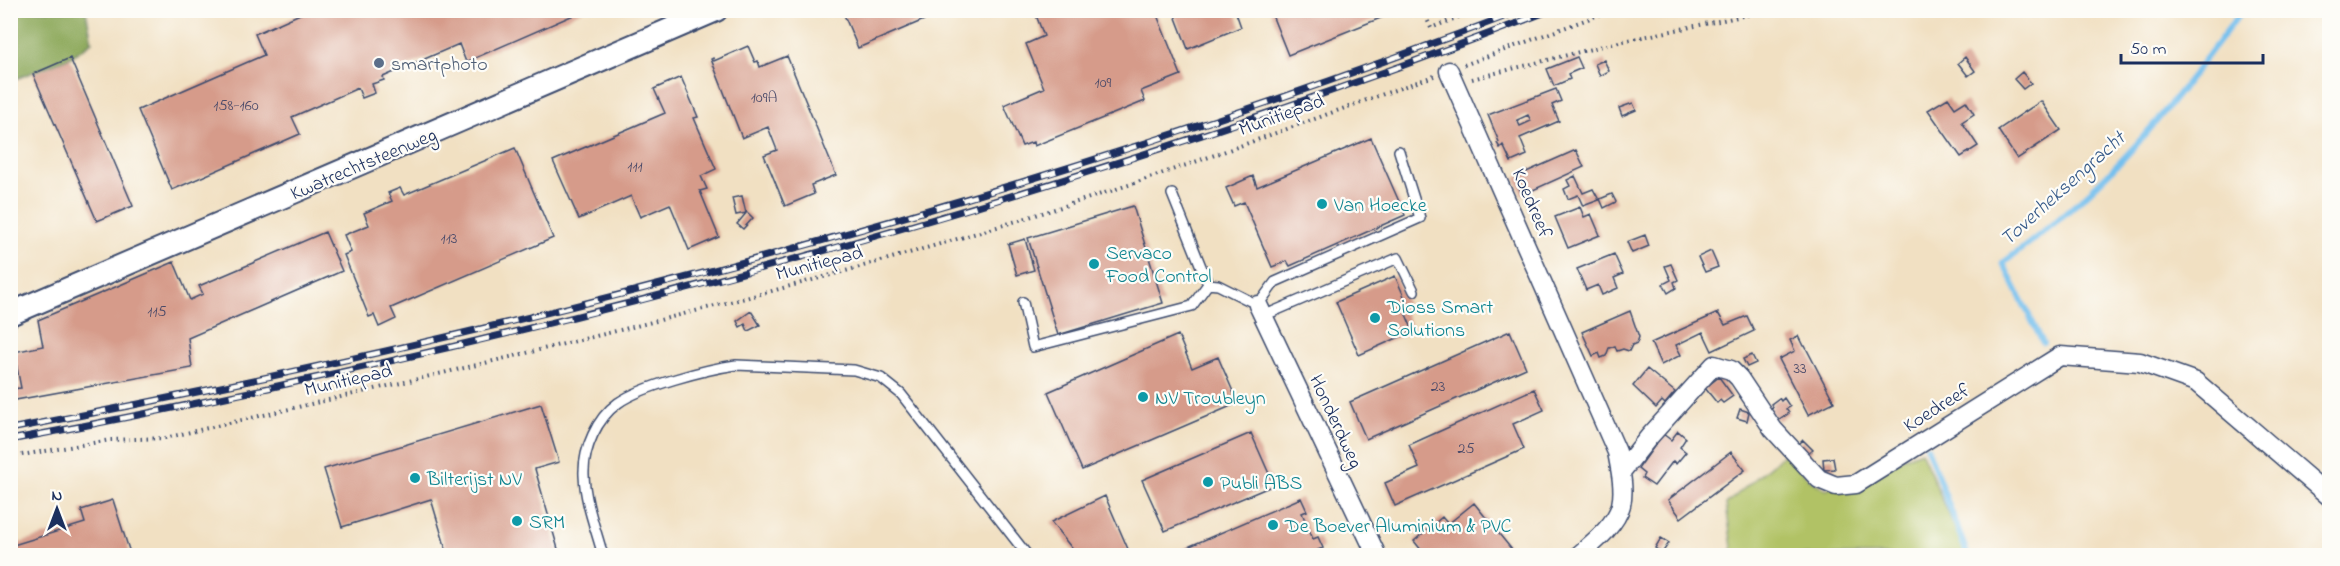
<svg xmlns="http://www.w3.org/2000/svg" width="2340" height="566" font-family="'Indie Flower',sans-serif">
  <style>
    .green { fill: #b1c265; stroke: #667862; stroke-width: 1.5 }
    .forest { fill: #8ca85a; stroke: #546c5c; stroke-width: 1.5 }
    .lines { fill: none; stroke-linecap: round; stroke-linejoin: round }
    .stream { stroke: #75c0ee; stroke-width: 6 }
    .building { fill: #d69b8a; fill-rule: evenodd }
    .service-casing { stroke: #3b4a6d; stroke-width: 12 }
    .minor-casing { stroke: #3b4a6d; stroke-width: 21 }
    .tertiary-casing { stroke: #3b4a6d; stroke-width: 26 }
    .path { stroke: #3b4a6d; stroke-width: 4; stroke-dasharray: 1.5 4.5; stroke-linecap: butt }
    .service { stroke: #fff; stroke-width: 9 }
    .minor { stroke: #fff; stroke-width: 18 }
    .tertiary { stroke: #fff; stroke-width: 22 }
    .rail-casing { stroke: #1b2f5e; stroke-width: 7 }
    .rail { stroke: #fdfcf7; stroke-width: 4.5; stroke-dasharray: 14; stroke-linecap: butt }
    .service-dot { fill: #5c6f8a; stroke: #fdfcf7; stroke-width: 2 }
    .culture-dot { fill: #0f9aa8; stroke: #fdfcf7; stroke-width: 2 }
    .labels { text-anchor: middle; stroke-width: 4.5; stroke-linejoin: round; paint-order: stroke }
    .number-label { font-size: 16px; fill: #4a4a69 }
    .service-label { font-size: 20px; fill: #4e5e75; stroke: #fdfcf7; text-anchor: start }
    .street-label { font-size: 20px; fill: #1b2f5e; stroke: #fdfcf7 }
    .culture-label { font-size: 20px; fill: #0d838f; stroke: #fdfcf7; text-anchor: start }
    .water-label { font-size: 21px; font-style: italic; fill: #365a89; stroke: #fdfcf7 }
  </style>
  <rect width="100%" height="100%" fill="#fdfcf7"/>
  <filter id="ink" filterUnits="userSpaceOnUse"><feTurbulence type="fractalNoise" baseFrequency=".0167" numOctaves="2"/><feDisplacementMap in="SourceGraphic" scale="12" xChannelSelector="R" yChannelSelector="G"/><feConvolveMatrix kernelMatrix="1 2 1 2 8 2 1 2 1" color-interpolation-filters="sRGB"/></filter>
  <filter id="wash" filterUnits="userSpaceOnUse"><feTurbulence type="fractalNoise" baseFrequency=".008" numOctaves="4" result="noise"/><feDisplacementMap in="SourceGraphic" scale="24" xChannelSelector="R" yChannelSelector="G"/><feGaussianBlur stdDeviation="1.35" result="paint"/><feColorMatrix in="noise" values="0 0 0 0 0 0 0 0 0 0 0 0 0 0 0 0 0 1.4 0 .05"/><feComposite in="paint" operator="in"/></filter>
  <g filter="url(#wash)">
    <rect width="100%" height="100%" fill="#f1e0c2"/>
    <path class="green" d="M1921,451L1967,555H1733L1726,504L1784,454L1813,482L1826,489Z"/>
    <path class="forest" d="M11,10L86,11L92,42L71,57L11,81Z"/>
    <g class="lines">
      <path class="stream" d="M2043,343L2003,263C2056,224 2107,180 2149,130C2182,92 2211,50 2243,10
        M1927,447L1968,556"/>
    </g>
    <g id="blocks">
      <path class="building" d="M309,10H585L466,62L459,44L383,77L384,80L372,84L375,93L362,98L358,88L292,117L300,134L172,190L138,110L264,55L255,34Z
        M842,10H936L938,14L858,48Z
        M1034,10H1155L1181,75L1141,91L1145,101L1034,146L1033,142L1022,146L1004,105L1044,88L1026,44L1044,36Z
        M1173,10H1235L1241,27L1188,49Z
        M1270,10H1392L1393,13L1288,55Z
        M748,46L755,62L758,61L760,67L787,56L836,175L811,185L814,194L785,206L764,155L777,150L768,127L742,138L711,59L713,58L714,61Z
        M1577,57L1582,68L1568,74L1570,79L1554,86L1547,69Z
        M1965,57L1975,71L1968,76L1958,63Z
        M70,58L133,206L97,221L33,74Z
        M1604,60L1609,71L1600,76L1595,64Z
        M2022,72L2031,83L2023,89L2014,79Z
        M681,77L698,117L694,118L716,169L701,176L707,189L700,191L719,237L689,250L670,204L640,217L631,196L579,219L553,161L665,113L654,89Z
        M1556,89L1561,101L1552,105L1559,121L1520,138L1527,155L1511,162L1503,145L1500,148L1497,143L1499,142L1488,115ZM1528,115L1531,121L1520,126L1517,120Z
        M1948,98L1955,108L1966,101L1974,114L1962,122L1978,146L1961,157L1928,110Z
        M2041,101L2061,130L2017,159L1998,130Z
        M1633,103L1636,110L1622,116L1619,108Z
        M1371,138L1405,215L1290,266L1287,261L1272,267L1244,202L1234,206L1226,188L1253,176L1257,187Z
        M515,148L553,238L391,308L396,319L379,327L374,315L369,317L344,255L351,252L344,235L369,225L364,213L392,201L388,193L400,188L404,195Z
        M1576,150L1584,167L1522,195L1515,177Z
        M1575,176L1583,193L1593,189L1599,200L1583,206L1578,195L1568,199L1564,189L1570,186L1567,180Z
        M1612,194L1616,202L1604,208L1600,199Z
        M742,196L746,213L736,215L732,198Z
        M1133,206L1163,303L1058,335L1028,238Z
        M1580,207L1584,217L1591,214L1600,235L1568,248L1555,217Z
        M747,212L753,218L743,229L737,224Z
        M325,232L342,271L188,338L192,368L10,401V389L21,388L14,352L43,346L38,320L174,262L190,300L203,294L199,286Z
        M1645,235L1649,246L1632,253L1627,242Z
        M1025,239L1034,270L1017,275L1008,244Z
        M1711,251L1718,267L1705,272L1698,257Z
        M1614,254L1623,274L1614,278L1618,288L1602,295L1598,285L1586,290L1577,269Z
        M1671,264L1678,280L1674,282L1676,288L1668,293L1663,284L1671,280L1665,266Z
        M1395,276L1407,303L1402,305L1413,331L1359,355L1336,302Z
        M751,311L760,325L748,331L745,324L740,327L737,321Z
        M1630,311L1639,337L1637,343L1632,345L1629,351L1623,349L1617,351L1615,346L1609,348L1606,356L1601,358L1599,353L1593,356L1582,332Z
        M1718,313L1725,325L1747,316L1754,331L1712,351L1703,332L1676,345L1681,355L1661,365L1651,343Z
        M1510,331L1526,368L1366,439L1350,402Z
        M1178,335L1192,368L1218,357L1238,403L1082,470L1048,392Z
        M1798,336L1803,346H1805L1834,402L1808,415L1779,359L1795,351L1790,340Z
        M1752,355L1756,363L1747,367L1743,359Z
        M1647,369L1675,392L1665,404L1662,401L1656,408L1633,386Z
        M1719,377L1733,396L1723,403L1720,400L1717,403L1705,388Z
        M1534,389L1544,410L1513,424L1524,449L1395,506L1385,483L1419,468L1409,445Z
        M1779,398L1781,401L1784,398L1790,407L1786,409L1789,413L1778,421L1769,409L1773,407L1771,404Z
        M541,404L559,462L535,469L560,556H448L431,499L342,527L324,469Z
        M1740,409L1749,412L1747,421L1737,418Z
        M1678,431L1686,438L1680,447L1686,452L1676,464L1673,461L1654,486L1642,478L1644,474L1638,469L1663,434L1671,440Z
        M1251,433L1274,485L1165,531L1142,480Z
        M1803,440L1813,450L1806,456L1797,446Z
        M1731,452L1745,470L1681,518L1668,500Z
        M1833,458L1835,469L1824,470L1823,459Z
        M1105,496L1131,556H1078L1051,522Z
        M1301,498L1307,511L1302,513L1313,539L1318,537L1323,548L1318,550L1321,556H1167Z
        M113,500L131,556H12L10,546L85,523L81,510Z
        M1474,503L1517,556H1426L1414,541L1442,517L1448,524Z
        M1661,538L1669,543L1662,553L1655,548Z"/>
    </g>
  </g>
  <g filter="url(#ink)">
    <use href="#blocks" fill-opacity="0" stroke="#3b4a6d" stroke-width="1.5"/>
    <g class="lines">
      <g class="service-casing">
        <path id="service" d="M1172,194L1208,284L1218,285L1258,305L1275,282L1420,218L1399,151
          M1023,302L1033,347L1192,306L1208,284
          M1263,316L1398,258L1414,291
          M603,556C596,529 585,503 584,475C583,449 597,418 618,403C642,386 707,369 736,365L854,370L881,378L901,394L1028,556"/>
      </g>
      <g class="minor-casing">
        <path id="minor" d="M1449,71L1617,452C1620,468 1625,489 1621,505C1616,525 1593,543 1578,556
          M1258,305L1377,556
          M1621,472L1649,437L1714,365L1731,370L1739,378L1773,429L1819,479L1836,486L1856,484L2060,356L2140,362L2196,382L2330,497"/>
      </g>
      <g class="tertiary-casing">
        <path id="tertiary" d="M10,314L716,10"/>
      </g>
      <path class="path" d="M1423,10L1431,28L1476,10
        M1464,65L1612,10
        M1472,79L1619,42L1771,10
        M10,457L110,440L165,438C464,368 765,301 1058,208C1185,168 1309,120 1434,76"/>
      <use href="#service" class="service"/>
      <use href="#minor" class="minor"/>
      <use href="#tertiary" class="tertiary"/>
      <g class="rail-casing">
        <path id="rail" d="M10,429C525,332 1032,198 1522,10
          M10,440C538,341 1050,203 1551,10"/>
      </g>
      <use href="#rail" class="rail"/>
    </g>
  </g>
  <circle class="service-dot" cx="379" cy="63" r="6"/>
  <g class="culture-dot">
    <circle cx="1322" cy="204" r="6"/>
    <circle cx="1094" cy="264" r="6"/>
    <circle cx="1375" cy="318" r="6"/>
    <circle cx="1143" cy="397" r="6"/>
    <circle cx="415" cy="478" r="6"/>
    <circle cx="1208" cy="482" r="6"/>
    <circle cx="517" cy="521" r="6"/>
    <circle cx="1273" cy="525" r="6"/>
  </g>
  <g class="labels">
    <g class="number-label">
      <text x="1103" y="87">109</text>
      <text x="764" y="102">109A</text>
      <text x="236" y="110">158-160</text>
      <text x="635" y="171">111</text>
      <text x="449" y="243">113</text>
      <text x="157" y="316">115</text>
      <text x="1800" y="373">33</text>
      <text x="1438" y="391">23</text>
      <text x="1466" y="453">25</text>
    </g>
    <g class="service-label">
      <text x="391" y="70">smartphoto</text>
    </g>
    <g class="street-label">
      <text transform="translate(1281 114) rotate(-20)" y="7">Munitiepad</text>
      <text transform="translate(363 163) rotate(-23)" y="7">Kwatrechtsteenweg</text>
      <text transform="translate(1533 203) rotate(67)" y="7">Koedreef</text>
      <text transform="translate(819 262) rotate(-15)" y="7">Munitiepad</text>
      <text transform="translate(348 379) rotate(-13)" y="7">Munitiepad</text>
      <text transform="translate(1936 407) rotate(-32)" y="7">Koedreef</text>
      <text transform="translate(1337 421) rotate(65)" y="7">Honderdweg</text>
    </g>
    <g class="culture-label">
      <text x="1334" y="211">Van Hoecke</text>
      <text x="1106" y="259">Servaco<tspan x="1106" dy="23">Food Control</tspan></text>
      <text x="1387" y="313">Dioss Smart<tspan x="1387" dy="23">Solutions</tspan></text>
      <text x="1155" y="404">NV Troubleyn</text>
      <text x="427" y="485">Bilterijst NV</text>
      <text x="1220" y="489">Publi ABS</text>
      <text x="529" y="528">SRM</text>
      <text x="1285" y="532">De Boever Aluminium &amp; PVC</text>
    </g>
    <g class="water-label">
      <text transform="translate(2062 188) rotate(-42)" y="7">Toverheksengracht</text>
    </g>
  </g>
  <rect width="2340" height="566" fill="none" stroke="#fdfcf7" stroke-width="36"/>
  <g transform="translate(57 509)" stroke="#fdfcf7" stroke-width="4.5" paint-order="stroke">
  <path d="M0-4.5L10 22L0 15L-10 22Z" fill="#1b2f5e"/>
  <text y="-9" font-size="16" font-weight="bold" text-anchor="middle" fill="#1b2f5e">N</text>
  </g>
  <path d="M2121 54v9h142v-9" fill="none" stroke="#1b2f5e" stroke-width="3"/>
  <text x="2130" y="54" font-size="18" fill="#1b2f5e" stroke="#fdfcf7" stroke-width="4.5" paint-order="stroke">50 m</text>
</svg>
